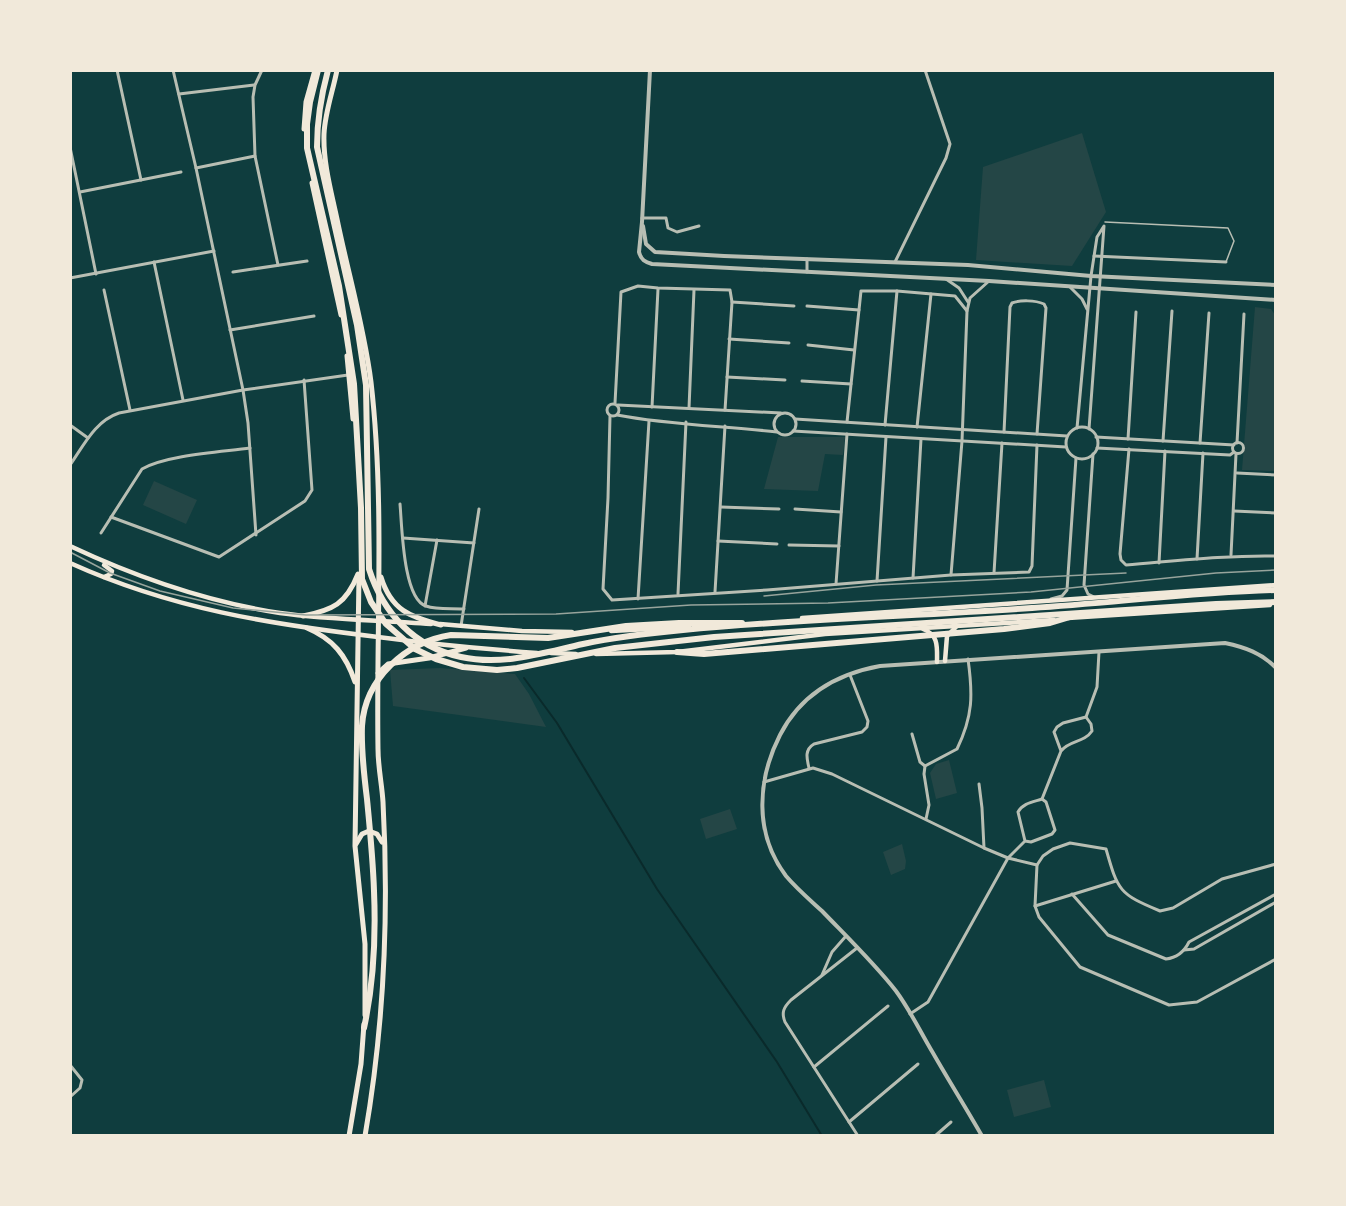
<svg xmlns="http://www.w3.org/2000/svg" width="1346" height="1206" font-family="'Varela Round',sans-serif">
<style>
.green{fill:#244646}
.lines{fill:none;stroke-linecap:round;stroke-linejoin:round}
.stream{stroke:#0a2a2b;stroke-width:2}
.service{stroke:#b8beb3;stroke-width:1.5}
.minor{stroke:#b8beb3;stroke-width:3}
.tertiary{stroke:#b8beb3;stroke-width:4}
.secondary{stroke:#f1e9da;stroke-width:4.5}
.primary{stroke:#f1e9da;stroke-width:5}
.motorway{stroke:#f1e9da;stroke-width:6}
.tram{stroke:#97a49c;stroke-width:1.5}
</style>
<rect width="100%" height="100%" fill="#0f3d3e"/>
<g class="green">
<polygon points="1082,133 1106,212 1072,266 976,260 983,167"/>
<polygon points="1255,307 1271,309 1275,315 1275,471 1242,470"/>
<polygon points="778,437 845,437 843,455 825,454 818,491 764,489"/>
<polygon points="154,481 197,500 186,524 143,505"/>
<polygon points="440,668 515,674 529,694 546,727 393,706 390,670"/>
<polygon points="949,760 957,793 936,799 930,773 936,764"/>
<polygon points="730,809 737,829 706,839 700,819"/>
<polygon points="902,844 906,861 905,869 891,875 883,852"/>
<polygon points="1044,1080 1051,1107 1014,1117 1007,1090"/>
</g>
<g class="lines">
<polyline class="stream" points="524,678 557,723 657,889 777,1062 822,1136"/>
<polyline class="service" points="1105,222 1228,228 1234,241 1226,262"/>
<g class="minor">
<polyline points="117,70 141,180"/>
<polyline points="173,70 196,168 243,390 248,423 256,535"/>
<polyline points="262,70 255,85 253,97 255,156 278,265"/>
<polyline points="179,94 254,85"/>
<polyline points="70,147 96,274"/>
<polyline points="196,168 255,156"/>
<polyline points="80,192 181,172"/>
<polyline points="642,218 666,218 668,228 677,232 699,226"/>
<polyline points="1094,256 1226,262"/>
<polyline points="154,262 183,400"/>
<polyline points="895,262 946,158 950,144 925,70"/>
<polyline points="233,272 307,261"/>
<polyline points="807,272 807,259"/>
<polyline points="70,278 214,251"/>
<polyline points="946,279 959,288 968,302"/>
<polyline points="1070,287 1082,299 1087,309"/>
<polyline points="104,290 130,410"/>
<polyline points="732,302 794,306"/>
<polyline points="807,306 859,310"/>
<polyline points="230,330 314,316"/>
<polyline points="729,339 789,343"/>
<polyline points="808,345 854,350"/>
<polyline points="727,377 785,380"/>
<polyline points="802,381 851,384"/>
<polyline points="615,403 621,292 638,286 658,288 730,290 732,302 725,410"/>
<circle cx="613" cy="410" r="6"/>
<polyline points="618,405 781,413"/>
<polyline points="652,407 658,289"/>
<polyline points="689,408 694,290"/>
<circle cx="785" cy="424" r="11"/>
<path d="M617 415C669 425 725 426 777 432"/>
<polyline points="610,416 608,498 603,589 612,600 767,590 951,575 1029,572 1032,566 1037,445"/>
<polyline points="795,419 1067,436"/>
<polyline points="847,422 861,291 897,291 955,296 967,311"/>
<polyline points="70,425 88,438"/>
<polyline points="885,425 897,291"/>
<polyline points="917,427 931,294"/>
<circle cx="1082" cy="443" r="16"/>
<polyline points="1077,428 1091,276 1097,237 1104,226 1089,429"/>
<polyline points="793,431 1066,447"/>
<path d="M1004 432 1010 307 1012 303C1020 300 1035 300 1044 304L1046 308 1037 434"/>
<polyline points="1096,437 1234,445"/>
<polyline points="1128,439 1136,312"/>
<polyline points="1163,441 1172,311"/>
<circle cx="1238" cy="448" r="5.5"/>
<polyline points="1200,443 1209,313"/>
<polyline points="1237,443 1244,314"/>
<polyline points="1097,448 1230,455 1234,452"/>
<path d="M1129 449 1120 554 1121 560 1126 565C1176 561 1225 555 1276 556"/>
<polyline points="1093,454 1084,585 1088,594 1094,597"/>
<path d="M70 465C84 445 95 421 119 413L243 390 348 375"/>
<polyline points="1237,473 1276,475"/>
<path d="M400 504C402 526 403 599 426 606 437 610 452 608 464 609"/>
<polyline points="721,507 779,509"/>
<polyline points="795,509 841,512"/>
<polyline points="1234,511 1276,513"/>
<polyline points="111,517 219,557 305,501 312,490 304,380"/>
<path d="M101 533 142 469C167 455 221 452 250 448"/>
<polyline points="403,538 474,543"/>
<polyline points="718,541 777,544"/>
<polyline points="789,545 839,546"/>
<polyline points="1231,555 1236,454"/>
<polyline points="1197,559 1203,453"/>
<polyline points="1159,563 1165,451"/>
<polyline points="994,573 1002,443"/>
<polyline points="951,575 962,441 967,311 970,298 989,281"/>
<polyline points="913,578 921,439"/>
<polyline points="877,581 886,437"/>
<polyline points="836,584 847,434"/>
<polyline points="715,592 725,426"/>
<polyline points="678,594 686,422"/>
<polyline points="638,599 649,421"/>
<polyline points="1051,599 1062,596 1067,590 1076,458"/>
<polyline points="425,606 437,540"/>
<polyline points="461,626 479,509"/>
<polyline points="1086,717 1097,687 1099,652"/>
<polyline points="912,734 920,762 925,766"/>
<path d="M809 768C807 759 804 750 814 744L862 732 867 727 868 721 850 675"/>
<polyline points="764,782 813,768 832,774 984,848 1008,858 1037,865"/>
<polyline points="979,784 982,808 984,848"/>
<path d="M1042 799 1061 751C1069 740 1084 743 1092 731L1091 724 1086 717 1063 723 1057 727 1054 732 1061 751"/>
<path d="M926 819 929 805 924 774 925 766 957 749C973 716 973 695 968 659"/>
<path d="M1276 864 1222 879 1173 908 1160 911C1119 894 1118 891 1106 849L1070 843 1053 849 1043 856 1037 865 1035 906 1039 917 1080 967 1169 1005 1197 1002 1276 959"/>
<path d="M1072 894 1108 935 1166 959C1176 958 1184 952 1189 942L1276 894"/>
<polyline points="1035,906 1116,881"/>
<path d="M857 948 791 1000C784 1007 781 1012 785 1022L858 1136"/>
<polyline points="1184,950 1194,949 1276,902"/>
<polyline points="822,975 832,952 846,936"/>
<path d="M910 1014 928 1002 1008 858 1025 841 1031 842 1052 834 1055 830 1046 802 1042 799C1033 802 1023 803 1018 812L1025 841"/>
<polyline points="70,1065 82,1080 80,1088 70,1097"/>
<polyline points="814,1067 888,1006"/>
<polyline points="849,1122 918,1064"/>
<polyline points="935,1136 951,1122"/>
</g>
<g class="tertiary">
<path d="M650 70 642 222 639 252C641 260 645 262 652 264L989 281 1276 300"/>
<polyline points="643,226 646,244 655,252 724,256 968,265 1091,276 1276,285"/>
<path d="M982 1136C966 1108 949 1081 933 1053 921 1033 910 1010 896 991 874 963 847 937 822 911 810 900 797 889 786 876 754 834 757 780 780 735 801 694 836 674 880 666L1225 643C1244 647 1262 653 1276 668"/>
</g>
<g class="secondary">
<path d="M70 546C136 577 208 602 280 613 330 620 381 620 431 624"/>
<path d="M70 563C172 609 269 624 378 637 431 644 484 649 537 653"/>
<polyline points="104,565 112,571 111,574 104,577"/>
<polyline points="802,618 1276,585"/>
<polyline points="1068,618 1270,605"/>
<polyline points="440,624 522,631 572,632"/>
<path d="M923 629C939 635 937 647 937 662"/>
<polyline points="611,631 689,627"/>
<polyline points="551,653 576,654"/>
<polyline points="596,654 677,652 825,634 1054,620"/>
<polyline points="945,661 947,636 956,627"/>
</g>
<g class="primary">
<path d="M337 70C333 91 325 112 324 134 323 162 331 191 337 219 348 273 364 327 371 382 385 504 376 627 378 749 378 767 382 785 383 802 389 913 384 1026 365 1136"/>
<polyline points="304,129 306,102 315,70"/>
<polyline points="312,183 341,315"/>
<polyline points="347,356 353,419"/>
<polyline points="359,575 355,846 365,944 365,1015"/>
<path d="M381 577C391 610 410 617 441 625"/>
<path d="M303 616C333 610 346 604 358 574"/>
<path d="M307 628C333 639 346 655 355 682"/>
<polyline points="378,673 388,664 429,658 466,648"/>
<polyline points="356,844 362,834 369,831 377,834 382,842"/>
<polyline points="349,1136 361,1064 364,1024"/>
</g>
<g class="motorway">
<polyline points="318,70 310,102 307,124 307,148 339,286 354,384 361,508 362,579 371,602 386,624 415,649 436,659 463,667 497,670 517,668 615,648 714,637 1216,604 1276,602"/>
<path d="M328 70C321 96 317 120 317 147L357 325 366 385 369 569C383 613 414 647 461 657 503 666 542 653 583 644 616 637 650 633 683 630 799 619 916 616 1032 608 1113 603 1194 592 1276 590"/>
<polyline points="677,652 704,654 1004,629 1050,623 1070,617"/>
<path d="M364 1028C374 982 376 938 374 891 373 860 370 830 367 799 364 775 361 751 362 726 365 678 406 642 451 635L548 638 626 626 679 623H742"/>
</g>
<g class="tram">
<polyline points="70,552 110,573 160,591 233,608 306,615 556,614 691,605 828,603 1031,592 1216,573 1276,570"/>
<polyline points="764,596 876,585 1126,573"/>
</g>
</g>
<rect width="1346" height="1206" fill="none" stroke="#f1e9da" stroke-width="144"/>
</svg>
